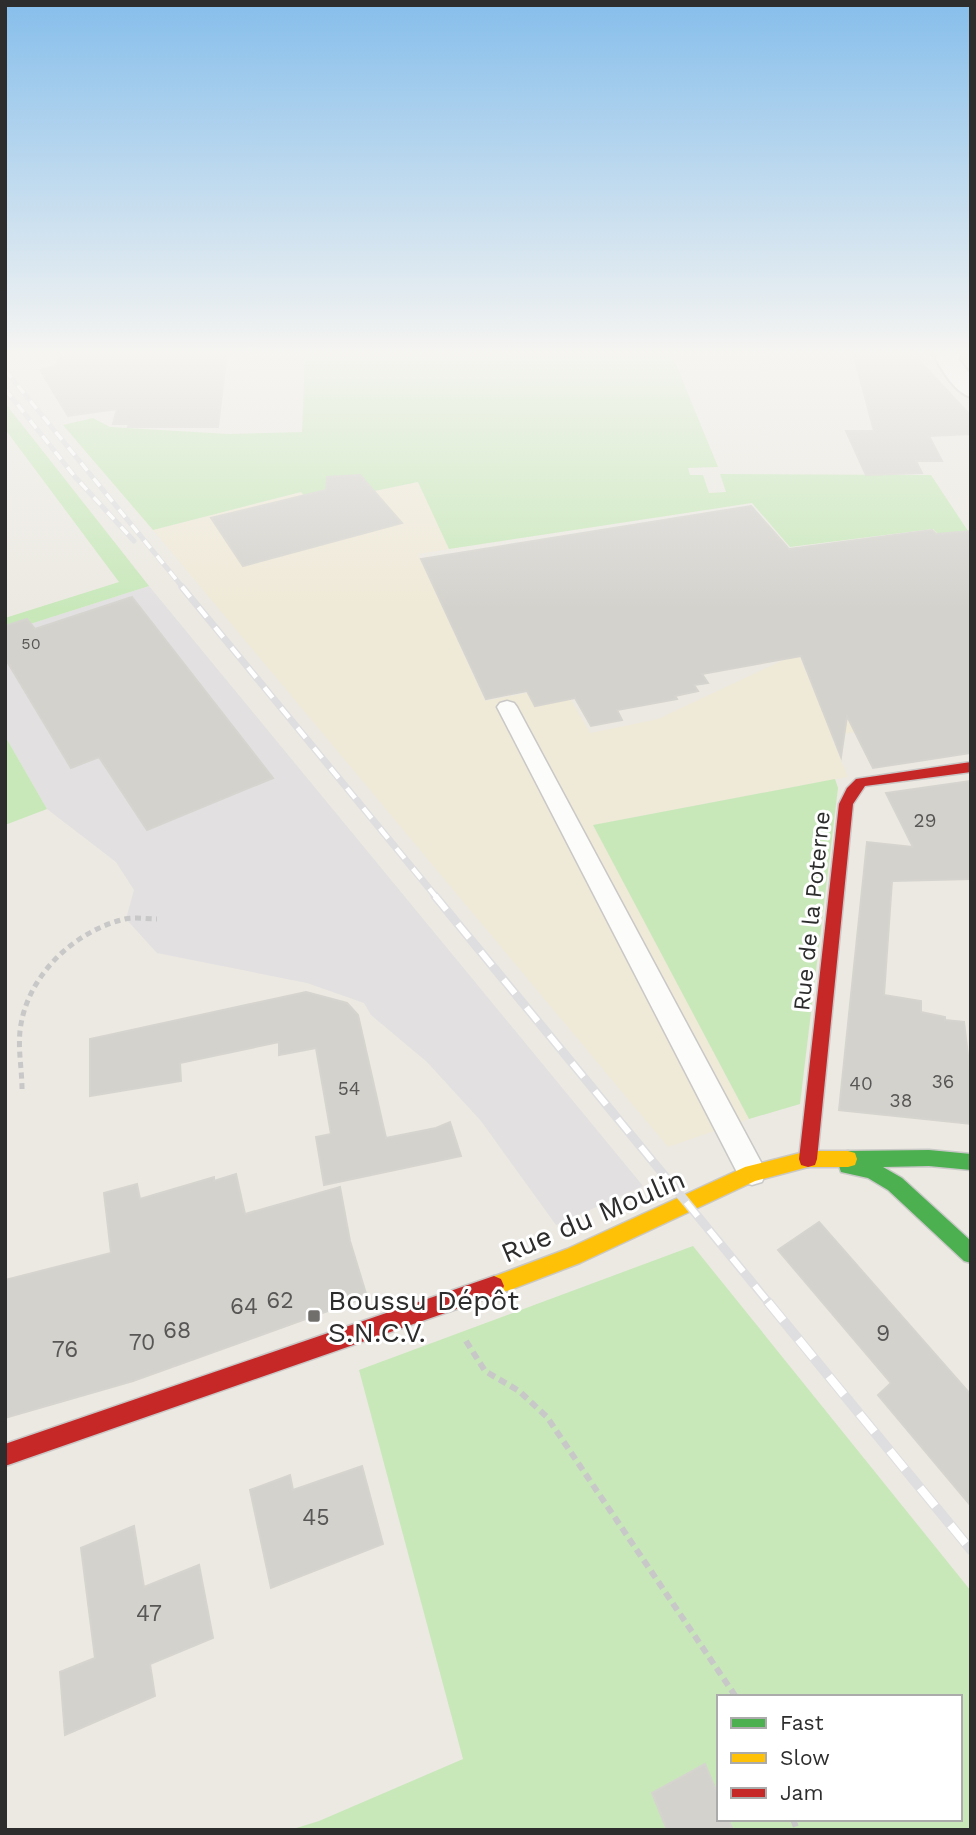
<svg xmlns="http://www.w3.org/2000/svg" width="976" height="1835" font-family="'Work Sans',sans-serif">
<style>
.industrial{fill:#e2e0e1}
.education{fill:#efe9d7}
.green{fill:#c8e8ba;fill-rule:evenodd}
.building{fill:#d4d2cd;stroke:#d6d4ce;stroke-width:2}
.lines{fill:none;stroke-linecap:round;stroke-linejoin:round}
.lane-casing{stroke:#c9c8c7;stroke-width:3}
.street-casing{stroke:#c9c8c7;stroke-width:4}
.fast-casing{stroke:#c9c8c7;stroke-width:3}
.slow-casing{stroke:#c9c8c7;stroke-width:3}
.jam-casing{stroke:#c9c8c7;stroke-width:3}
.path-far1{stroke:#c8c8c8;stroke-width:5;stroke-dasharray:6 4.5;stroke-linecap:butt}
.path{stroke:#c8c8c8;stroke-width:6;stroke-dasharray:8 5;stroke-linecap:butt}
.lane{fill:#fcfcfb;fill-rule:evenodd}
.street{fill:#fcfcfb;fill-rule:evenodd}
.fast{fill:#4caf50;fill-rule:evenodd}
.slow{fill:#ffc107;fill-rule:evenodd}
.jam{fill:#c62828;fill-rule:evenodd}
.rail-far3-casing{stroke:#dedee0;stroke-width:5}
.rail-far2-casing{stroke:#dedee0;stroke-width:7}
.rail-far1-casing{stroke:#dedee0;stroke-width:9}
.rail-casing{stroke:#dedee0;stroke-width:10}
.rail-far3{stroke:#fff;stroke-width:3.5;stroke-dasharray:10;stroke-linecap:butt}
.rail-far2{stroke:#fff;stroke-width:4.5;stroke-dasharray:13;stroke-linecap:butt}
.rail-far1{stroke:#fff;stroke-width:6;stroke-dasharray:18;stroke-linecap:butt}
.rail{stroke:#fff;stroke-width:8;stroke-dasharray:24;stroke-linecap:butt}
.poi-dot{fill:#706f6c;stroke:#fff;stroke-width:2.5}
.labels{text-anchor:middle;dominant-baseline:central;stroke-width:6;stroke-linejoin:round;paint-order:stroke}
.far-number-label{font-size:16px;fill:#585756}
.number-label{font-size:19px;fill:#585756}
.street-label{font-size:23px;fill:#2d2d2d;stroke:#fff}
.near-number-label{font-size:23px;fill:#585756}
.near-street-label{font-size:28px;fill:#2d2d2d;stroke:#fff}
.near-poi-label{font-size:28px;fill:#2d2d2d;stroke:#fff;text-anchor:start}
</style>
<rect width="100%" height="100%" fill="#ece9e2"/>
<polygon class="industrial" points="149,586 643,1186 556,1225 481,1121 427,1062 371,1015 364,1003 307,983 157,953 126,919 134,890 116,862 47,809 5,736 5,632"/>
<polygon class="education" points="419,482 449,549 418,554 485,701 563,686 590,733 658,719 798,653 819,703 933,686 904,724 831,736 848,777 594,825 749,1119 668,1147 153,530 302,492 312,504"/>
<g class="green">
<polygon points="305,352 419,352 421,358 436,357 435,352 671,352 718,467 688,468 690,475 703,475 709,493 726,492 720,474 931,475 968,531 938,534 933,529 790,547 752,503 449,549 418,482 312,504 301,492 153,530 63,425 93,418 110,427 229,434 302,432"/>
<polygon points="5,403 149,586 5,632 5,618 119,582 5,429"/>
<polygon points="5,736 47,809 5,825"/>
<polygon points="835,779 838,788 800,1104 749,1119 593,825"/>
<path d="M693 1246 971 1591V1830H290L319 1821 463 1759 359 1370ZM719 1697H960V1819H719Z"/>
</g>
<g class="building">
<polygon points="61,352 227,352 218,427 128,427 129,424 113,424 117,409 68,416 40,370 56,366"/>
<polygon points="853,352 914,355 971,416 971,434 929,436 942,461 916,461 922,473 866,475 846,431 874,431"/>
<polygon points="360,475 402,523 243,566 211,518 326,490 327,477"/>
<polygon points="751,506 789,549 932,530 936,534 971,531 971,753 873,768 847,716 841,757 801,656 702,674 708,683 694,685 698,691 675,696 677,699 617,710 622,720 591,726 575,698 535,706 527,691 486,699 421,559"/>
<polygon points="132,597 273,778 147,830 99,757 71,768 5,658 5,626 27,619 35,629"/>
<polygon points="971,781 971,879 892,881 884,995 921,1001 921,1012 945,1017 945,1020 964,1022 971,1080 971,1124 839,1110 867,842 913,847 886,793"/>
<polygon points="306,992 347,1003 358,1015 386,1138 436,1128 450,1122 461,1156 324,1185 316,1137 331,1134 316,1048 279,1055 279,1042 180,1063 181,1081 90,1096 90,1039"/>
<polygon points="236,1174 245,1214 340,1187 350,1241 367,1297 133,1381 5,1418 5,1280 111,1253 104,1193 137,1184 140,1199 214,1177 214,1181"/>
<polygon points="819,1222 971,1395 971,1506 878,1395 891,1383 778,1250"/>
<polygon points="362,1466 383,1544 271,1588 250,1490 290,1475 293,1490"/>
<polygon points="134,1526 144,1587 199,1565 213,1638 150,1664 155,1696 65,1735 60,1672 95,1658 81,1548"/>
<polygon points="705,1764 719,1797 719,1819 728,1819 733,1830 667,1830 652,1793"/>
</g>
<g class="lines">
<defs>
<polygon id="lane" points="507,701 514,703 517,707 762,1164 766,1173 762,1182 752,1185 742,1182 497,707 500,703"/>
<path id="street" d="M939 352H961L958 359 971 375V397C956 393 943 372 936 359Z"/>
<polygon id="fast" points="929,1150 971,1154 971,1170 929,1166 883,1167 902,1178 971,1241 971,1263 964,1261 888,1190 868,1178 841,1172 839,1166 841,1153 848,1151"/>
<polygon id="slow" points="808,1151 848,1151 855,1153 857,1159 855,1165 848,1167 808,1167 755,1181 580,1263 494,1296 487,1293 484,1286 487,1279 567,1249 745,1167"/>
<g id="jam">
<polygon points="971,762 971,772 865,786 853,804 817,1159 815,1165 808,1167 801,1165 799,1159 839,804 847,788 856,779"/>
<polygon points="494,1276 501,1279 504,1286 501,1293 494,1296 5,1466 5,1444"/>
</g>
</defs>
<use href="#lane" class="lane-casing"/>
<use href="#street" class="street-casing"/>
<use href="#fast" class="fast-casing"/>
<use href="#slow" class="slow-casing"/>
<use href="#jam" class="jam-casing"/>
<path class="path-far1" d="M22 1089C22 1068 17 1046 21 1024 30 973 75 931 125 919 135 917 147 919 157 919"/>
<g class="path">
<polyline points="466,1341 485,1371 519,1391 547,1417 736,1697"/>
<polyline points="793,1819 797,1830"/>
</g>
<use href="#lane" class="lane"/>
<use href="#street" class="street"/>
<use href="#fast" class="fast"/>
<use href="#slow" class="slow"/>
<use href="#jam" class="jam"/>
<defs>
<g id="rail-far3">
<polyline points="5,370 184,589"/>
<polyline points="5,389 76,478 134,541"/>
</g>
<polyline id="rail-far2" points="182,587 437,898"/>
<polyline id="rail-far1" points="435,896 769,1303"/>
<polyline id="rail" points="768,1302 971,1550"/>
</defs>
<use href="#rail-far3" class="rail-far3-casing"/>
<use href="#rail-far2" class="rail-far2-casing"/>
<use href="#rail-far1" class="rail-far1-casing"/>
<use href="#rail" class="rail-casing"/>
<use href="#rail-far3" class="rail-far3"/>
<use href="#rail-far2" class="rail-far2"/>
<use href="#rail-far1" class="rail-far1"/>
<use href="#rail" class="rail"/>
</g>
<linearGradient id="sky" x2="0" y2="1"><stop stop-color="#86beeb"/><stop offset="0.58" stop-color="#f6f5f2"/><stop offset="1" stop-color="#f6f5f2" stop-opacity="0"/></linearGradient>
<rect width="976" height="609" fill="url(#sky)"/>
<rect class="poi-dot" x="307" y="1309" width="14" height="14" rx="3.5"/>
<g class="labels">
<g class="far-number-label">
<text x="31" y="643">50</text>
</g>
<g class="number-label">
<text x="925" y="820">29</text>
<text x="943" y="1081">36</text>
<text x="861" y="1083">40</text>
<text x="349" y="1088">54</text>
<text x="901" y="1100">38</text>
</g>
<g class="street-label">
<text transform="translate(812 911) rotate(-84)">Rue de la Poterne</text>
</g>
<g class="near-number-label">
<text x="280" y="1300">62</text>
<text x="244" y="1306">64</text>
<text x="177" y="1330">68</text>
<text x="883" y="1333">9</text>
<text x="142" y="1342">70</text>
<text x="65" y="1349">76</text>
<text x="316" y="1517">45</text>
<text x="149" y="1613">47</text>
</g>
<g class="near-street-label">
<text transform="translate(593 1216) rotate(-23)">Rue du Moulin</text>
</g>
<g class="near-poi-label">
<text x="328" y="1300">Boussu Dépôt<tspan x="328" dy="32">S.N.C.V.</tspan></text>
</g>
</g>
<rect width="976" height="1835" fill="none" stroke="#2d2d2d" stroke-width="14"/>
<rect x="717" y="1695" width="245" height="126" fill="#ffffff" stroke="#ababab" stroke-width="2"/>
<rect x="731" y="1718" width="35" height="10" fill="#4caf50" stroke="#ababab" stroke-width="2"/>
<text x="780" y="1730" font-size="21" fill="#2d2d2d">Fast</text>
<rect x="731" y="1753" width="35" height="10" fill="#ffc107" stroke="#ababab" stroke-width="2"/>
<text x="780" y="1765" font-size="21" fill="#2d2d2d">Slow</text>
<rect x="731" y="1788" width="35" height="10" fill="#c62828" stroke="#ababab" stroke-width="2"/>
<text x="780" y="1800" font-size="21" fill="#2d2d2d">Jam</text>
</svg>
